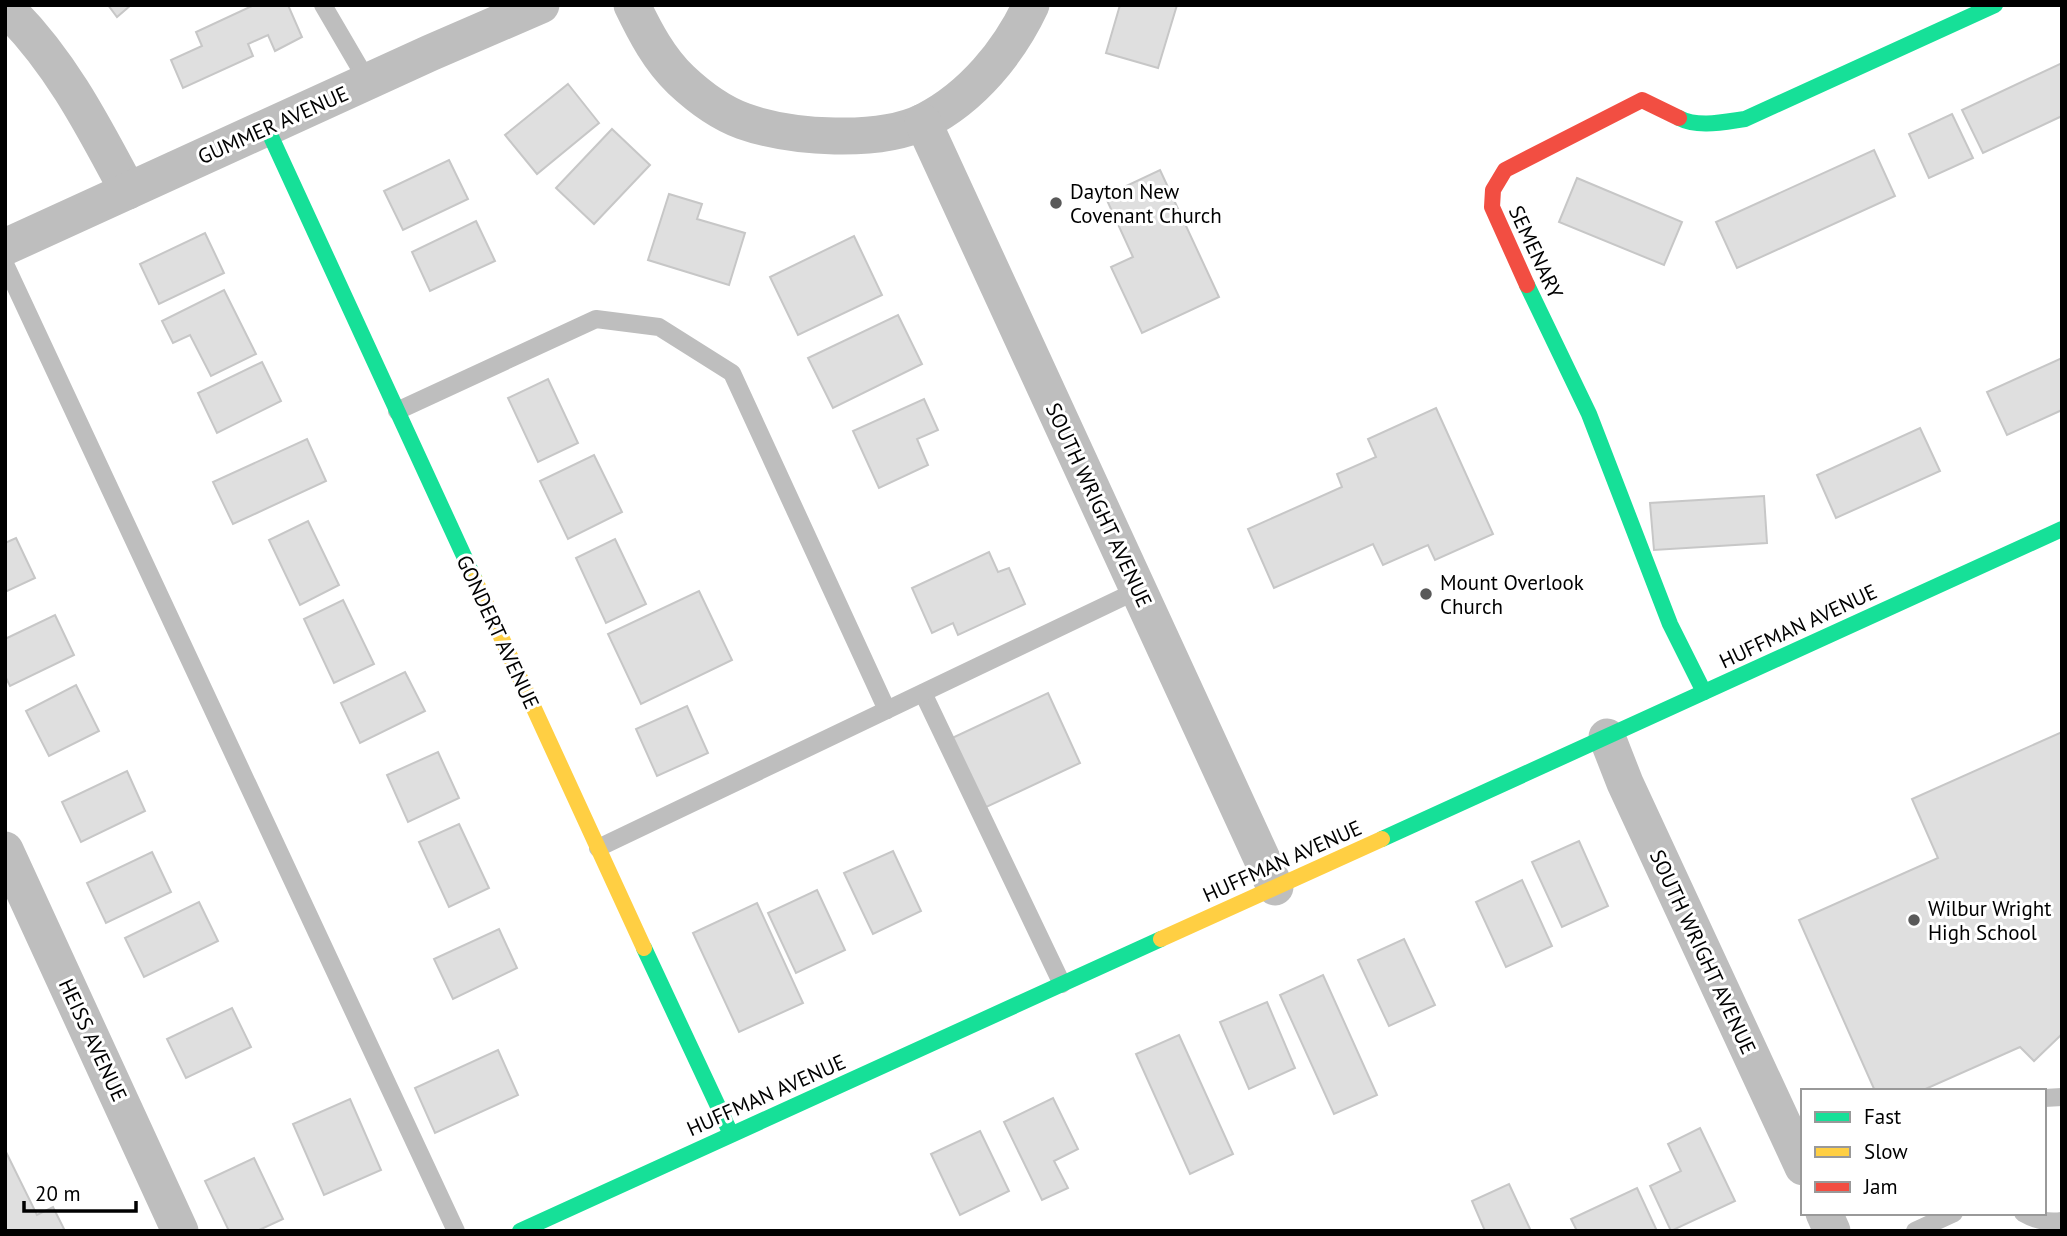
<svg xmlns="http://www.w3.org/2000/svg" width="2067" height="1236" font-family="'PT Sans',sans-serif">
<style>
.building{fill:#dfdfdf;stroke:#c7c7c7;stroke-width:2}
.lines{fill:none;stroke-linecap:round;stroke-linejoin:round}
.lane{stroke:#bebebe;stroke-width:18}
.street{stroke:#bebebe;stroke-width:37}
.fast{stroke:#16e098;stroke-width:16}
.slow{stroke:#ffcf43;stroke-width:16}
.jam{stroke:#f24e42;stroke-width:16}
.poi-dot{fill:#595959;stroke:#fff;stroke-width:2.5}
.labels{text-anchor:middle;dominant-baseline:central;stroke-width:6;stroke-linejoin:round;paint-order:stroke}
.street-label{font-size:21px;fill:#000;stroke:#fff}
.poi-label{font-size:21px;fill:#000;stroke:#fff;text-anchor:start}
</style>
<rect width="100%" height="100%" fill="#fff"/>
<g class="building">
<polygon points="108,5 131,5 117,17"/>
<polygon points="254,5 288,5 302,37 275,51 268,35 248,44 253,56 183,88 171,60 202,46 196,32"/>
<polygon points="1120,5 1177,5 1158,68 1106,53"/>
<polygon points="2062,63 2062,116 1983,153 1962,110"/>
<polygon points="568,84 599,123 537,174 505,135"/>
<polygon points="1952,114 1973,158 1929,178 1909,134"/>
<polygon points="612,129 650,165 594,224 556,188"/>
<polygon points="1874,150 1895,196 1737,268 1716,222"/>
<polygon points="449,160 468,199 403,230 384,191"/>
<polygon points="1160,170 1219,297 1142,333 1111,267 1133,257 1105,196"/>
<polygon points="1577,178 1682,222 1664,265 1559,222"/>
<polygon points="669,194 702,204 697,219 745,233 729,285 648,260"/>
<polygon points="476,221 495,261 430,291 412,252"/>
<polygon points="205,233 224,273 159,304 140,264"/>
<polygon points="854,236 882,295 798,335 770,277"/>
<polygon points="224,290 256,354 211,376 190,335 173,343 162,321"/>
<polygon points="898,315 922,364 833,408 808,358"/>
<polygon points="2062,358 2062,410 2007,435 1987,392"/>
<polygon points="262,362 281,401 217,433 198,393"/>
<polygon points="548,379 578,443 538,462 508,398"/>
<polygon points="924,399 938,430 917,439 928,465 879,488 853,431"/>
<polygon points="1436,408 1493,534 1435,560 1428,545 1383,565 1373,544 1274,588 1248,529 1342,487 1337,474 1376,457 1368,439"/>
<polygon points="1920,428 1940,471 1836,518 1817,475"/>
<polygon points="307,439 326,481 233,524 213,482"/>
<polygon points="594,455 622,512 568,539 540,481"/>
<polygon points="1764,496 1767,543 1654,550 1650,503"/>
<polygon points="308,521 339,585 300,605 269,540"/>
<polygon points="16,538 35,578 5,592 5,543"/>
<polygon points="615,539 646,604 606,623 576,558"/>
<polygon points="989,552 998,572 1009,568 1025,604 958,635 953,623 932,633 912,588"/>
<polygon points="699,591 732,660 641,704 608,634"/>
<polygon points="343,600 374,664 334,683 304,619"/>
<polygon points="55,615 74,655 10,686 5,676 5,639"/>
<polygon points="405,672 425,711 360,743 341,703"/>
<polygon points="76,685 99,731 49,756 26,711"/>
<polygon points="1048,693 1080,763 982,809 950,739"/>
<polygon points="687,706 708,753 657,776 636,729"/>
<polygon points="2062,732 2062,1034 2034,1061 2020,1047 1921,1091 1875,1091 1799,920 1938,858 1912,799"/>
<polygon points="438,752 459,798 408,822 387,775"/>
<polygon points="127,771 145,811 81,842 62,802"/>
<polygon points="459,824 489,888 449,907 419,842"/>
<polygon points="1579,841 1608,906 1562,927 1532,862"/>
<polygon points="893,851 921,911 873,934 844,873"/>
<polygon points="152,852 171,892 106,923 87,883"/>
<polygon points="1522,880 1552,946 1506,967 1476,902"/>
<polygon points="817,890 845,950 796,973 768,913"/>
<polygon points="199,902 218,941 144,977 125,938"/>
<polygon points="757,903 803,1003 739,1032 693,933"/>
<polygon points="499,929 517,968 453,999 434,959"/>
<polygon points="1404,939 1435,1005 1389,1026 1358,960"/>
<polygon points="1323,975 1377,1095 1334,1114 1280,995"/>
<polygon points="1267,1002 1295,1068 1249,1089 1220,1022"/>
<polygon points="232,1008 251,1047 186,1078 167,1039"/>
<polygon points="1179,1035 1233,1154 1190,1174 1136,1054"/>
<polygon points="498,1050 518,1095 435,1133 415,1088"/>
<polygon points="1053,1098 1078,1149 1054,1161 1068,1188 1042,1200 1004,1122"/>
<polygon points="350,1099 381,1170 324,1195 293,1124"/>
<polygon points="1700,1128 1735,1201 1671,1231 1650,1186 1681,1171 1668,1144"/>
<polygon points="980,1131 1009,1191 960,1215 931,1154"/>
<polygon points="5,1150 37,1215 53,1207 65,1231 5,1231"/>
<polygon points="254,1158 283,1219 257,1231 229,1231 205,1181"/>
<polygon points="1509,1184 1531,1231 1485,1231 1472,1201"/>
<polygon points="1637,1188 1657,1231 1577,1231 1571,1219"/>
</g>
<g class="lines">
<g class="lane">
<polyline points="323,5 368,82"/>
<polyline points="5,264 456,1231"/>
<polyline points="397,411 596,319 659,327 732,373 887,710"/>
<polyline points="923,693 1062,984"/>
<polyline points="598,848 1138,590"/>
<polyline points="2044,1098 2062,1097"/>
<path d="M2023 1213C2035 1220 2048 1223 2062 1221"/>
<polyline points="1915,1231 1954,1213"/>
</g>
<g class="street">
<path d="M632 5C645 32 659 59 681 80 698 96 721 113 743 121 791 138 879 144 925 121 972 97 1009 52 1031 5"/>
<path d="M5 7C59 59 93 125 128 191"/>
<polyline points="923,122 1275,887"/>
<polyline points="5,247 430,53 541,5"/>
<polyline points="1607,737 1625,783 1803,1167"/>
<polyline points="5,850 180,1231"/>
<polyline points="1824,1213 1832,1231"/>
</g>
<g class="fast">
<path d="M1679 118C1698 128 1724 122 1745 119L1995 5"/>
<polyline points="267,128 475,580"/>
<polyline points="1527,285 1589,414 1670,624 1704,692"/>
<polyline points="1382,839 2062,529"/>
<polyline points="644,948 731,1134"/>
<polyline points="520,1231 1161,939"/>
</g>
<g class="slow">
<polyline points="475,580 644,948"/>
<polyline points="1161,939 1382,839"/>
</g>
<polyline class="jam" points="1527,285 1492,207 1493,190 1505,170 1642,100 1679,118"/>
</g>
<g class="poi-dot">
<circle cx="1056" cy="203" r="7"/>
<circle cx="1426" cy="594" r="7"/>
<circle cx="1914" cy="920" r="7"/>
</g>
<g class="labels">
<g class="street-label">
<text transform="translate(273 125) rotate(-24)">GUMMER AVENUE</text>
<text transform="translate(1536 252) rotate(65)">SEMENARY</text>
<text transform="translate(1099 505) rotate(65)">SOUTH WRIGHT AVENUE</text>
<text transform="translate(1798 626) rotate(-25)">HUFFMAN AVENUE</text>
<text transform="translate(498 632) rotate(65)">GONDERT AVENUE</text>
<text transform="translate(1282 861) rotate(-24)">HUFFMAN AVENUE</text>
<text transform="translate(1703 952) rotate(65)">SOUTH WRIGHT AVENUE</text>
<text transform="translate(93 1040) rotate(65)">HEISS AVENUE</text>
<text transform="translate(766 1095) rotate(-24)">HUFFMAN AVENUE</text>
</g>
<g class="poi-label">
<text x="1070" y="191">Dayton New<tspan x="1070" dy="24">Covenant Church</tspan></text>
<text x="1440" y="582">Mount Overlook<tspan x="1440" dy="24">Church</tspan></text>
<text x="1928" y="908">Wilbur Wright<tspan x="1928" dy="24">High School</tspan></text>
</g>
</g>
<rect width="2067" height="1236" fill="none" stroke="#000000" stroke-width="14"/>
<rect x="1801" y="1089" width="245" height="126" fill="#ffffff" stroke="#999999" stroke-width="2"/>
<rect x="1815" y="1112" width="35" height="10" fill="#16e098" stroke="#999999" stroke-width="2"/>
<text x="1864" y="1124" font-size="21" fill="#000000">Fast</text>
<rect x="1815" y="1147" width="35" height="10" fill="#ffcf43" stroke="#999999" stroke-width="2"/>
<text x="1864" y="1159" font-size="21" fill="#000000">Slow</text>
<rect x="1815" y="1182" width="35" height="10" fill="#f24e42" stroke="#999999" stroke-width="2"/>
<text x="1864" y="1194" font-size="21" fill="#000000">Jam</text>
<path d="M24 1201v10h112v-10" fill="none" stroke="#000000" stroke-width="3.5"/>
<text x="35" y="1201" font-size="21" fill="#000000" stroke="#ffffff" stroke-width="5" paint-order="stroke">20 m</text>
</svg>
